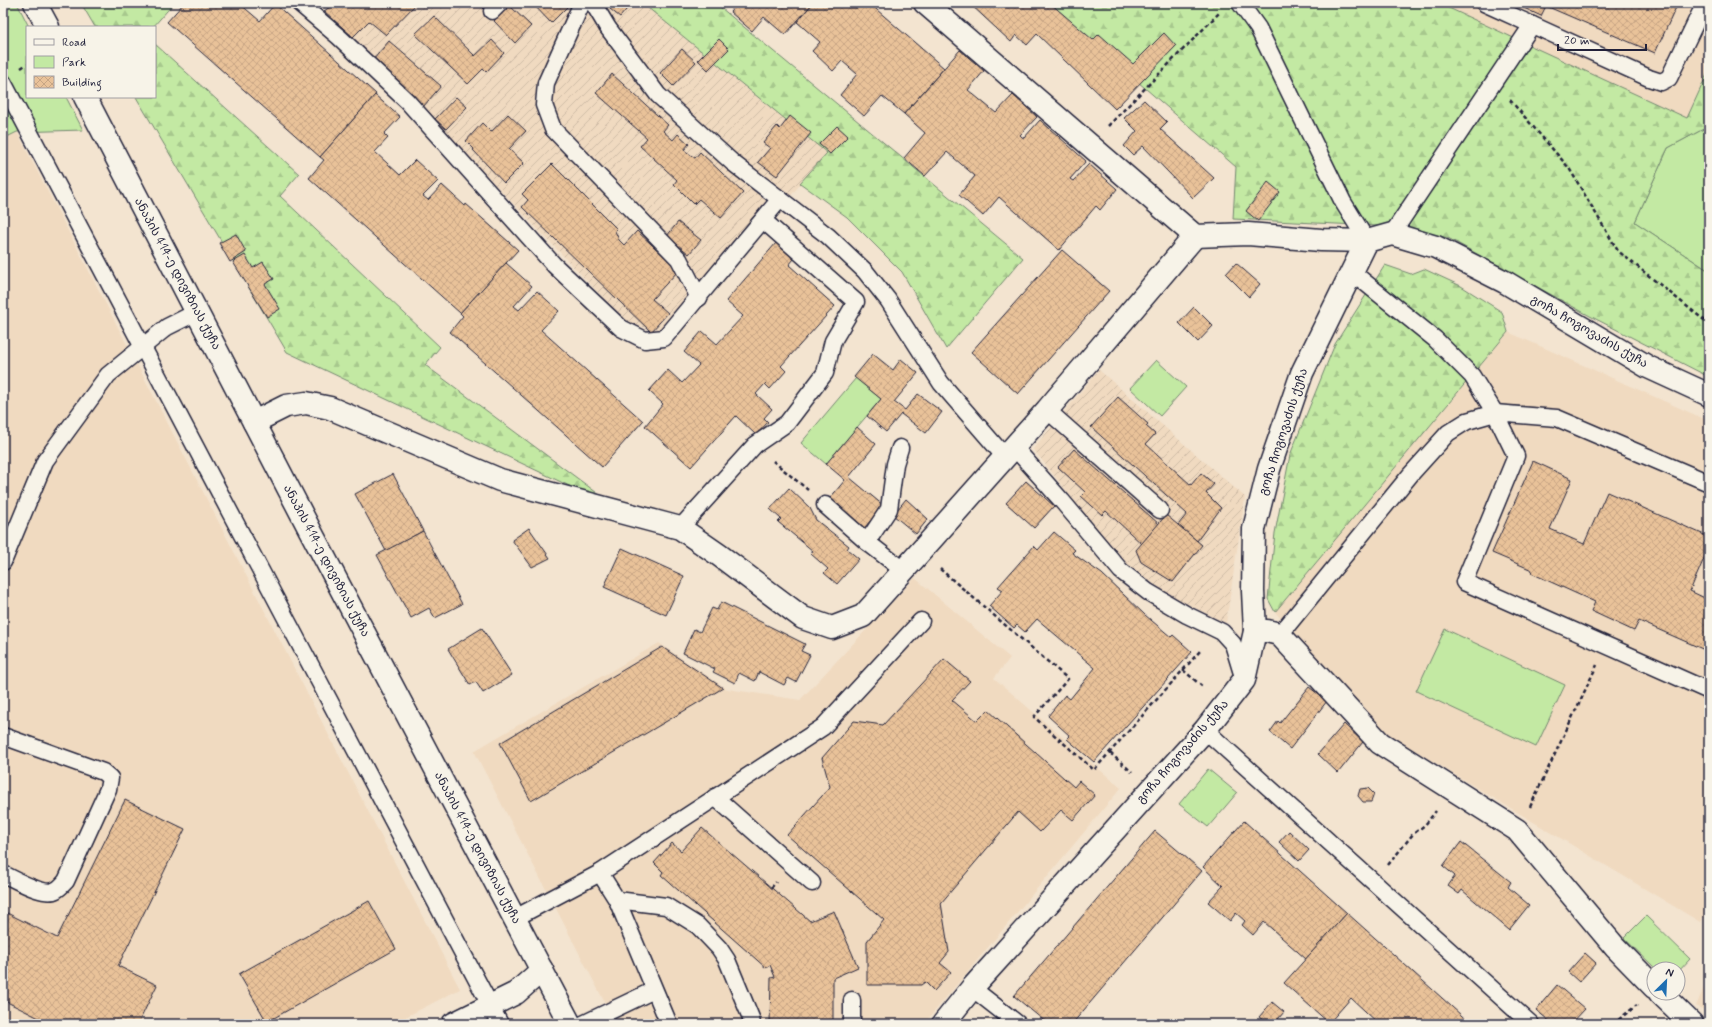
<svg xmlns="http://www.w3.org/2000/svg" width="1712" height="1027" font-family="Mynerve,'Noto Sans Georgian',sans-serif">
<style>
.built{fill:#f0dac0}
.industrial{fill:url(#industrial-furrows)}
.green{fill:#c3e9a3;stroke:#72866f}
.forest{fill:url(#forest-firs);stroke:#72866f}
.building{fill:url(#building-cross-hatch);stroke:#22223b}
.lines{fill:none;stroke-linecap:round;stroke-linejoin:round}
.service-casing{stroke:#22223b;stroke-width:19}
.minor-casing{stroke:#22223b;stroke-width:25}
.secondary-casing{stroke:#22223b;stroke-width:25}
.path{stroke:#22223b;stroke-width:2.5;stroke-dasharray:4 3;stroke-linecap:butt}
.service{stroke:#f7f3e8;stroke-width:16}
.minor{stroke:#f7f3e8;stroke-width:22}
.secondary{stroke:#f7f3e8;stroke-width:22}
.labels{text-anchor:middle;dominant-baseline:central;stroke-width:4;stroke-linejoin:round;paint-order:stroke}
.street-label{font-size:12px;fill:#22223b;stroke:#f7f3e8}
</style>
<defs>
<pattern id="industrial-furrows" width="10" height="10" patternUnits="userSpaceOnUse"><rect width="10" height="10" fill="#f0dac0"/><path d="M-1 1l2-2M0 10L10 0M9 11l2-2" fill="none" stroke="#cebba6"/></pattern>
<pattern id="forest-firs" width="22" height="20" patternUnits="userSpaceOnUse"><rect width="22" height="20" fill="#c3e9a3"/><path d="M5 1l3.5 6h-7zM16 11l3.5 6h-7z" fill="#a7c88d"/></pattern>
<pattern id="building-cross-hatch" width="8" height="8" patternUnits="userSpaceOnUse"><rect width="8" height="8" fill="#e9c299"/><path d="M0 0l8 8M0 8l8-8" fill="none" stroke="#c8a685"/></pattern>
</defs>
<rect width="100%" height="100%" fill="#f3e4d0"/>
<filter id="ink" filterUnits="userSpaceOnUse"><feTurbulence type="fractalNoise" baseFrequency=".025" numOctaves="2"/><feDisplacementMap in="SourceGraphic" scale="8" xChannelSelector="R" yChannelSelector="G"/><feConvolveMatrix kernelMatrix="1 2 1 2 8 2 1 2 1" color-interpolation-filters="sRGB"/></filter>
<g filter="url(#ink)">
<g class="built">
<polygon points="1376,3 1709,3 1709,110 1701,129"/>
<polygon points="17,132 460,989 392,1024 3,1024 3,139"/>
<polygon points="1508,332 1709,421 1709,921 1703,917 1700,922 1384,732 1275,612"/>
<polygon points="915,578 1010,658 994,678 1121,788 924,1024 616,1024 474,751 659,643 727,689 800,700"/>
<polygon points="1709,976 1709,1012 1696,1006"/>
</g>
<g class="industrial">
<polygon points="332,3 642,3 827,153 693,311 663,332 627,323 389,73 322,14"/>
<polygon points="1099,370 1245,497 1226,623 1177,599 1127,567 1033,449"/>
</g>
<g class="green">
<polygon points="3,3 17,3 29,27 27,27 27,97 66,97 83,130 17,132 3,139"/>
<polygon points="1709,126 1709,271 1635,222 1668,148"/>
<polygon points="1156,360 1186,387 1160,416 1130,388"/>
<polygon points="856,378 881,399 826,464 801,443"/>
<polygon points="1445,629 1565,685 1536,747 1416,691"/>
<polygon points="1208,769 1237,793 1208,827 1179,804"/>
<polygon points="1646,916 1690,959 1678,972 1678,969 1656,969 1624,938"/>
</g>
<g class="forest">
<polygon points="81,3 174,3 153,27 95,27"/>
<polygon points="642,3 715,3 1023,258 946,349 902,272 847,217 800,183 827,153"/>
<polygon points="1047,3 1438,3 1687,118 1709,70 1709,126 1668,148 1635,222 1709,271 1709,377 1590,316 1448,238 1398,227 1233,219 1236,167"/>
<polygon points="155,44 299,174 280,196 440,347 425,365 620,510 287,352 136,97 155,97"/>
<polygon points="1385,265 1411,274 1424,269 1461,286 1502,312 1508,332 1275,612 1268,599 1275,533 1290,455 1335,344"/>
</g>
<g class="building">
<polygon points="184,3 239,3 260,21 275,4 376,94 320,157 167,22"/>
<polygon points="336,3 417,3 386,35 369,21 353,37 324,11"/>
<polygon points="532,3 571,3 551,23"/>
<polygon points="616,3 632,3 620,17 610,9"/>
<polygon points="738,3 813,3 785,35 764,17 752,31 730,12"/>
<polygon points="813,3 869,3 944,68 904,114 882,96 864,116 840,95 857,74 842,61 833,71 812,51 820,42 797,22"/>
<polygon points="969,3 1050,3 1093,40 1099,34 1133,64 1164,33 1176,46 1115,109 1037,34 1027,45 1016,35 1011,42"/>
<polygon points="1513,3 1678,3 1655,53 1546,6 1541,16"/>
<polygon points="509,5 531,26 515,43 494,21"/>
<polygon points="434,16 475,56 492,40 504,53 486,72 483,69 468,84 415,34"/>
<polygon points="719,39 729,49 708,70 698,60"/>
<polygon points="389,41 441,86 423,107 373,60"/>
<polygon points="682,49 696,62 673,86 660,73"/>
<polygon points="960,50 984,71 968,90 996,113 1013,95 1037,117 1020,135 1022,137 1024,138 1040,120 1086,161 1070,179 1073,181 1089,164 1117,189 1100,210 1096,206 1059,250 999,197 983,216 959,195 975,176 947,152 925,176 904,158 925,133 904,114"/>
<polygon points="612,74 668,125 663,131 673,140 678,134 689,144 684,150 695,158 700,152 743,193 721,218 699,199 694,204 674,184 677,180 640,146 647,138 596,93"/>
<polygon points="375,95 400,117 384,134 388,138 375,152 400,175 415,160 438,181 423,196 428,200 442,185 465,206 466,204 518,250 460,313 309,178 324,160 320,157"/>
<polygon points="456,97 467,107 446,129 435,119"/>
<polygon points="1144,100 1167,122 1160,129 1214,178 1193,198 1143,146 1133,155 1124,146 1137,131 1124,118"/>
<polygon points="508,114 526,131 509,149 524,163 504,183 473,150 474,149 466,141 482,123 491,132"/>
<polygon points="790,116 811,133 777,176 758,162 770,148 763,143 777,126 780,129"/>
<polygon points="837,126 848,136 830,154 819,144"/>
<polygon points="552,164 617,229 615,231 619,240 624,245 637,231 679,270 652,299 668,313 651,332 522,207 528,200 522,194"/>
<polygon points="1268,182 1280,192 1258,221 1246,211"/>
<polygon points="678,222 701,240 689,254 667,236"/>
<polygon points="236,234 246,252 230,262 219,243"/>
<polygon points="776,243 794,259 789,265 835,306 781,366 786,371 770,389 765,384 756,394 772,409 764,418 768,422 756,435 736,416 691,467 645,426 663,404 649,391 668,370 682,383 699,365 684,352 702,331 717,344 743,316 726,301"/>
<polygon points="1062,250 1109,291 1018,394 971,352"/>
<polygon points="245,255 253,268 263,262 274,279 265,284 280,309 267,317 233,262"/>
<polygon points="506,263 532,286 514,306 519,310 537,291 559,311 541,330 643,421 602,467 450,332 463,316 460,313"/>
<polygon points="1236,263 1260,284 1249,297 1226,274"/>
<polygon points="1194,307 1213,326 1198,342 1179,323"/>
<polygon points="873,354 893,370 901,359 918,373 894,402 905,410 918,394 942,412 926,433 901,414 886,432 867,416 881,399 854,377"/>
<polygon points="1118,397 1148,424 1146,426 1155,434 1146,444 1191,485 1201,473 1214,484 1206,493 1221,508 1197,541 1178,525 1187,514 1091,427"/>
<polygon points="857,427 876,444 849,477 884,506 864,528 830,498 845,480 826,464"/>
<polygon points="1074,449 1159,524 1142,544 1106,511 1102,515 1081,496 1085,492 1058,467"/>
<polygon points="1533,461 1572,479 1550,529 1584,544 1607,492 1709,537 1709,547 1690,591 1709,600 1709,649 1708,648 1707,651 1639,621 1634,631 1591,611 1595,602 1531,573 1532,570 1492,553"/>
<polygon points="393,474 423,531 386,551 355,494"/>
<polygon points="1026,481 1054,506 1034,528 1006,503"/>
<polygon points="789,488 810,508 816,520 849,546 847,549 859,559 837,584 824,573 828,569 811,554 813,551 778,522 781,519 770,509"/>
<polygon points="906,499 928,519 916,534 893,515"/>
<polygon points="1166,515 1202,545 1173,582 1141,562 1136,550"/>
<polygon points="529,528 550,558 532,567 512,540"/>
<polygon points="423,531 462,604 435,618 429,608 411,618 377,555"/>
<polygon points="1054,532 1075,550 1072,553 1102,574 1145,615 1171,637 1173,635 1192,652 1094,762 1067,739 1070,736 1048,716 1065,695 1070,699 1095,668 1037,619 1025,632 1017,625 1014,628 989,606 1003,590 998,587 1034,546 1038,550"/>
<polygon points="622,548 684,576 666,615 604,587"/>
<polygon points="721,602 805,644 801,651 810,655 796,682 788,678 784,685 759,672 755,681 739,673 735,683 713,672 715,669 683,653 694,629 700,632 712,608 717,610"/>
<polygon points="482,628 512,675 483,693 476,682 470,685 448,649"/>
<polygon points="662,647 723,688 531,801 500,743"/>
<polygon points="944,659 970,681 952,700 977,721 988,710 1074,787 1079,781 1095,795 1073,820 1061,810 1040,832 1018,812 941,903 949,952 940,963 951,972 934,991 925,982 921,985 867,985 867,941 884,920 787,835 830,787 822,758 854,721 883,725"/>
<polygon points="1309,687 1327,701 1290,749 1270,732 1278,721 1280,723"/>
<polygon points="1344,724 1363,742 1338,773 1318,754"/>
<polygon points="1368,788 1374,794 1371,802 1363,802 1358,796 1360,789"/>
<polygon points="125,800 185,829 118,966 157,985 138,1024 51,1024 3,1000 3,911 57,938"/>
<polygon points="1244,821 1347,913 1306,959 1264,922 1253,935 1242,925 1245,921 1236,913 1230,921 1208,902 1223,886 1203,867"/>
<polygon points="702,828 810,921 834,911 858,967 833,978 833,1024 770,1024 771,978 775,977 770,965 766,968 661,875 663,872 654,863 672,843 681,851"/>
<polygon points="1155,831 1202,871 1072,1024 1048,1024 1014,996"/>
<polygon points="1289,831 1309,850 1299,861 1279,842"/>
<polygon points="1461,842 1511,882 1508,887 1529,905 1509,930 1462,890 1459,894 1448,886 1455,876 1443,866"/>
<polygon points="369,901 396,949 267,1022 239,974"/>
<polygon points="1347,913 1375,938 1471,1024 1379,1024 1351,998 1329,1023 1284,983"/>
<polygon points="1585,953 1596,963 1579,982 1568,972"/>
<polygon points="1557,985 1585,1009 1571,1024 1553,1024 1536,1010"/>
<polygon points="1272,1002 1284,1012 1274,1024 1268,1024 1259,1017"/>
</g>
<g class="lines">
<defs>
<g id="service">
<polyline points="299,3 339,37 407,101 554,265 621,328 645,340 664,338 780,199"/>
<polyline points="582,3 546,83 544,105 553,129 679,259 699,298"/>
<polyline points="593,3 608,28 658,95 733,163 828,236 865,271 888,300 941,383 1005,457"/>
<polyline points="1240,3 1258,28 1343,202 1367,241"/>
<polyline points="1484,3 1649,78 1661,82 1669,78 1705,3"/>
<polyline points="492,11 500,3"/>
<polyline points="3,82 500,1024"/>
<polyline points="1392,234 1532,25"/>
<polyline points="1352,272 1435,339 1472,376 1495,413 1516,456 1464,582 1709,691"/>
<polyline points="1047,410 1160,510"/>
<polyline points="1014,447 1062,501 1121,571 1148,592 1187,615 1222,632 1233,644 1244,680"/>
<polyline points="825,505 867,542 904,571"/>
<polyline points="680,528 755,445 787,423 825,373 833,341 856,302 763,220"/>
<polyline points="867,542 889,509 895,464 900,448"/>
<polyline points="3,562 45,461 108,375 167,327 197,312"/>
<polyline points="1279,634 1287,626 1411,474 1448,433 1467,421 1495,413 1557,418 1709,483"/>
<polyline points="1205,730 1531,1024"/>
<path d="M3 736 103 772 110 778 108 789 66 881C63 884 60 888 56 890 44 897 15 879 3 874"/>
<polyline points="715,797 812,883"/>
<polyline points="600,873 617,900 669,1024"/>
<polyline points="617,900 666,906 698,926 719,948 727,960 751,1018 752,1024"/>
<polyline points="515,918 600,873 823,727 921,621"/>
<polyline points="972,988 1018,1024"/>
<polyline points="852,1000 852,1024"/>
<polyline points="583,1024 654,990"/>
</g>
<g id="minor">
<polyline points="925,3 1195,236 1248,234 1321,240 1367,241 1392,234 1436,247 1505,282 1648,367 1709,395"/>
<polyline points="254,422 286,406 306,403 330,408 500,480 680,528 719,555 803,618 832,628 863,616 1047,410 1195,236"/>
<polyline points="1255,631 1267,631 1279,634 1380,743 1517,830 1615,947 1654,987"/>
<polyline points="1660,993 1692,1024"/>
<polyline points="453,1024 516,993 542,970"/>
<polyline points="943,1024 972,988 1205,730 1244,680 1255,631 1253,591 1254,529 1269,469 1302,373 1367,241"/>
</g>
<g id="secondary">
<polyline points="35,3 48,27"/>
<polyline points="85,97 310,530 570,1024"/>
</g>
</defs>
<use href="#service" class="service-casing"/>
<use href="#minor" class="minor-casing"/>
<use href="#secondary" class="secondary-casing"/>
<g class="path">
<polyline points="21,68 27,64"/>
<polyline points="1510,100 1569,168 1618,251 1709,324"/>
<polyline points="1108,126 1219,13"/>
<polyline points="773,461 808,490"/>
<polyline points="940,569 1068,679 1034,717 1094,770 1200,651"/>
<polyline points="1183,670 1204,688"/>
<polyline points="1110,753 1132,772"/>
<polyline points="1530,807 1597,665"/>
<polyline points="1388,865 1413,834 1425,825 1436,811"/>
<polyline points="771,888 776,882"/>
<polyline points="1613,1024 1637,1005"/>
</g>
<use href="#service" class="service"/>
<use href="#minor" class="minor"/>
<use href="#secondary" class="secondary"/>
</g>
</g>
<g class="labels">
<g class="street-label">
<text transform="translate(177 274) rotate(62)">ანაპის 414-ე დივიზიას ქუჩა</text>
<text transform="translate(1589 332) rotate(30)">გოჩა ჩოგოვაძის ქუჩა</text>
<text transform="translate(1284 432) rotate(-72)">გოჩა ჩოგოვაძის ქუჩა</text>
<text transform="translate(326 561) rotate(62)">ანაპის 414-ე დივიზიას ქუჩა</text>
<text transform="translate(1183 752) rotate(-49)">გოჩა ჩოგოვაძის ქუჩა</text>
<text transform="translate(477 848) rotate(62)">ანაპის 414-ე დივიზიას ქუჩა</text>
</g>
</g>
<rect width="1712" height="1027" fill="none" stroke="#f7f3e8" stroke-width="16"/>
<rect x="8" y="8" width="1696" height="1011" fill="none" stroke="#22223b" stroke-width="1.5" filter="url(#ink)"/>
<rect x="26" y="26" width="130" height="72" fill="#f7f3e8" stroke="#a29fa3"/>
<rect x="34" y="39" width="20" height="6" fill="#f7f3e8" stroke="#a29fa3"/>
<text x="62" y="46" font-size="12" fill="#22223b">Road</text>
<rect x="34" y="56" width="20" height="12" fill="#c3e9a3" stroke="#a29fa3"/>
<text x="62" y="66" font-size="12" fill="#22223b">Park</text>
<rect x="34" y="76" width="20" height="12" fill="url(#building-cross-hatch)" stroke="#a29fa3"/>
<text x="62" y="86" font-size="12" fill="#22223b">Building</text>
<g transform="translate(1666 981) rotate(24)"><circle r="19" fill="#f7f3e8" stroke="#a29fa3"/>
<path d="M0-3L7 15L0 10L-7 15Z" fill="#1f6fb2"/>
<text y="-6" font-size="11" font-weight="bold" text-anchor="middle" fill="#22223b">N</text>
</g>
<path d="M1558 44v6h88v-6" fill="none" stroke="#22223b" stroke-width="2"/>
<text x="1564" y="44" font-size="12" fill="#22223b" stroke="#f7f3e8" stroke-width="3" paint-order="stroke">20 m</text>
</svg>
